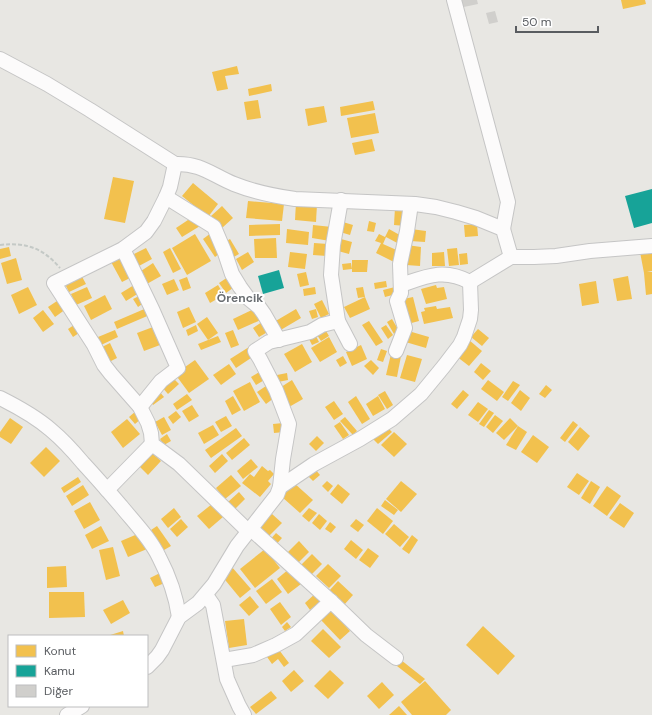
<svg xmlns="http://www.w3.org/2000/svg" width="652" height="715" font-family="'DM Sans',sans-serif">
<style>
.homes{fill:#f2c14e}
.public{fill:#17a398}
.building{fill:#d0cfcc}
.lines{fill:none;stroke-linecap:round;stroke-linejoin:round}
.minor-casing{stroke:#c5c5c5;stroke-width:16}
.path{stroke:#c4c9c6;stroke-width:2;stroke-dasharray:4 2;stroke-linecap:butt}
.minor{stroke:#fcfbfb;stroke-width:14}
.labels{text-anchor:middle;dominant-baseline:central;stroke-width:4;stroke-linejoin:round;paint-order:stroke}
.quarter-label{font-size:12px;font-weight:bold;fill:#6a6e72;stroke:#fff}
</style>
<rect width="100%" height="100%" fill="#e8e7e3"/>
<g class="homes">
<polygon points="621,0 645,0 646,4 623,9"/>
<polygon points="237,66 239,74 225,76 228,89 217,91 212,72"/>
<polygon points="271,84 272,91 249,96 248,89"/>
<polygon points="258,100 261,118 247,120 244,102"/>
<polygon points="373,101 375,110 341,116 340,107"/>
<polygon points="324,106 327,122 308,126 305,109"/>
<polygon points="375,113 379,133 351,138 347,118"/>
<polygon points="372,139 375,151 355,155 352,143"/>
<polygon points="113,177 134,181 125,223 104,219"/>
<polygon points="193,183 218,204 208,217 182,196"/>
<polygon points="248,201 284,204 282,221 246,218"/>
<polygon points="296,202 317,204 316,222 295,220"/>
<polygon points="222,206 233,218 222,228 211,216"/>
<polygon points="395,207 407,208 406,226 394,225"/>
<polygon points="194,216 200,226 182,237 176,228"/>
<polygon points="369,221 376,223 374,232 367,231"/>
<polygon points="343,222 353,225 350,235 340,232"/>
<polygon points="280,224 280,235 249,236 249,225"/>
<polygon points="477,224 478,236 465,237 464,225"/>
<polygon points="313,225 332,227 330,241 312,238"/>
<polygon points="287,229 309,232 308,245 286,243"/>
<polygon points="389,229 405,238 401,245 386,237 383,244 401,252 396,263 376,253 381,243 375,241 379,234 385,237"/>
<polygon points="411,229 426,231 425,242 410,241"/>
<polygon points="211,233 223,251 215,257 203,239"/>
<polygon points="195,234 211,261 187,275 172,248"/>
<polygon points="276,238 277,258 255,258 254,239"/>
<polygon points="230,239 239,254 232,258 223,243"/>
<polygon points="341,239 352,242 349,254 338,251"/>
<polygon points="314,243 328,244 327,256 313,255"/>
<polygon points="407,245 421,247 420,266 406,265"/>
<polygon points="9,247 11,256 0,259 0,249"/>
<polygon points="146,248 152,259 137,267 132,255"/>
<polygon points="170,248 181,269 173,273 163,252"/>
<polygon points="457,248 459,265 449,266 447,249"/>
<polygon points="652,250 652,271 647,272 652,272 652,294 646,295 644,273 640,252"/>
<polygon points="248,252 254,262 242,270 236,259"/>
<polygon points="290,252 307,254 305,269 288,267"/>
<polygon points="444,252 445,266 432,266 432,253"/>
<polygon points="467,253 468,264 460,265 459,254"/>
<polygon points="120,255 132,277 122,282 110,260"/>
<polygon points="16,258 22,280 7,284 1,263"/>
<polygon points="352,260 368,260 367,272 352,272"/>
<polygon points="153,263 161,276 145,285 138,273"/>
<polygon points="351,263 352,269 343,270 342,264"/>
<polygon points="306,272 309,285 300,287 297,274"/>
<polygon points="80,273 86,284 69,292 64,282"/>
<polygon points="231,275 237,285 226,293 219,283"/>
<polygon points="628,276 632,299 617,301 613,279"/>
<polygon points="187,277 191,288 183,291 179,280"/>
<polygon points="174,279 179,290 167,295 162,284"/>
<polygon points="386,281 387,287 375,289 374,283"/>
<polygon points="596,281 599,303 582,306 579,284"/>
<polygon points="134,285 139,293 126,301 121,293"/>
<polygon points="218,285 224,295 210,303 205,293"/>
<polygon points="436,285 437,288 444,287 447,299 426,304 421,289"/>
<polygon points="28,287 37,305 19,314 11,295"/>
<polygon points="87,287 92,298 76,305 71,294"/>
<polygon points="315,287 316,294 304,296 303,289"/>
<polygon points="363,287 365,297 358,298 356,288"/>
<polygon points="395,287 396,294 385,297 383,290"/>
<polygon points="105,295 112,309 91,320 84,306"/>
<polygon points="141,295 145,302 138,307 133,299"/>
<polygon points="365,297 370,309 350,318 344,307"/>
<polygon points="413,297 419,321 404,325 399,300"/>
<polygon points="60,299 66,309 55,317 48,307"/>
<polygon points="322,300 329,314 321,318 314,304"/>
<polygon points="436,306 437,309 450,307 453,318 424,324 421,312 425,311 424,308"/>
<polygon points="149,307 152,314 117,329 114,322"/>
<polygon points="189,307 196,322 183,328 177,312"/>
<polygon points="258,307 263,319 238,330 233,319"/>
<polygon points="296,309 301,318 279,331 274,322"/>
<polygon points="316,309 318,317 312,319 309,311"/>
<polygon points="43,310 54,324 43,332 33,318"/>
<polygon points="207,317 218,333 208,340 197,324"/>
<polygon points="392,319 399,331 394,334 387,322"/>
<polygon points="265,320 271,330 259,337 253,328"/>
<polygon points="369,321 383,342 376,346 362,325"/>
<polygon points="74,325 79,333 73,337 68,329"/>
<polygon points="196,325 198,331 188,336 186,330"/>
<polygon points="386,325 393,335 388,339 381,328"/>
<polygon points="323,326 329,336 321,341 315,332"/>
<polygon points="153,327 160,345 144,351 137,333"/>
<polygon points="478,329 489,338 482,346 471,337"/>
<polygon points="115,330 118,337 101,345 98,337"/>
<polygon points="233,330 239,345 231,348 225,333"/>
<polygon points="405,330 429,337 426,348 402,341"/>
<polygon points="314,332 319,342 312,345 307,335"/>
<polygon points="218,336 221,342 201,350 198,344"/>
<polygon points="329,337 337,352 320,362 311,348"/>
<polygon points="469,340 482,351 469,366 456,356"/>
<polygon points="110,343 117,358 109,362 102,347"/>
<polygon points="302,344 312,362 295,372 284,354"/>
<polygon points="361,345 367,359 352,366 346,352"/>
<polygon points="249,347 254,356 236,368 230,359"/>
<polygon points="381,349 387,351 383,362 377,360"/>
<polygon points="391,354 401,356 397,377 386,375"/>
<polygon points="407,355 422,359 415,382 400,378"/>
<polygon points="343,356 347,363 340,367 336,360"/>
<polygon points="195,360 209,379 189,393 175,374"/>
<polygon points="371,360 379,368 373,375 364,366"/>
<polygon points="481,363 491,371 483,380 474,372"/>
<polygon points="229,364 236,374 221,385 213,375"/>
<polygon points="261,371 266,379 256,385 251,377"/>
<polygon points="287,373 288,380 278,382 277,375"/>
<polygon points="172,377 179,384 168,394 161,386"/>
<polygon points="292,380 303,399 289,407 278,389"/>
<polygon points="488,380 504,392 497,401 481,389"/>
<polygon points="513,381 520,385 508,401 502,397"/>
<polygon points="250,382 260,402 244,411 233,391"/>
<polygon points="546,385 552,390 545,398 539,394"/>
<polygon points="266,386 274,398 266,404 257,392"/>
<polygon points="463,390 469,395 457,409 451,404"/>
<polygon points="520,390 530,398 521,411 511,403"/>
<polygon points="159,391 164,397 153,405 148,398"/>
<polygon points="385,391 393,405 387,409 378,395"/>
<polygon points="187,394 192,400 177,410 173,404"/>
<polygon points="233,396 241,410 232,415 225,401"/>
<polygon points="356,396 370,419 362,424 348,402"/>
<polygon points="378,396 385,409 373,416 366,404"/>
<polygon points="334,401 343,414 334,420 325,407"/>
<polygon points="478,402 488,409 478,422 468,415"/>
<polygon points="192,405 199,416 189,422 182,411"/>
<polygon points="489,410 494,413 484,427 479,424"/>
<polygon points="136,411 142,418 135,424 129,417"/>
<polygon points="176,411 181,417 173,424 168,417"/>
<polygon points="495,415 503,421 493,433 486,427"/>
<polygon points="226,416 232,426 221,432 215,422"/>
<polygon points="164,417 171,430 162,435 155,422"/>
<polygon points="345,417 357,431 353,435 340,421"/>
<polygon points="10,418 23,427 11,444 0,437 0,432"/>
<polygon points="510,418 518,426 504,440 496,433"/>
<polygon points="127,419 140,434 123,448 111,432"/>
<polygon points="573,421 578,425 565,442 560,438"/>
<polygon points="340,422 349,435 343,439 334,426"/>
<polygon points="283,423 284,432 274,433 273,424"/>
<polygon points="213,425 219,435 204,444 198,433"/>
<polygon points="518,426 527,432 516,450 506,445"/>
<polygon points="387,427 392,432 378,444 373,439"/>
<polygon points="580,427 590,436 578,451 568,442"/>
<polygon points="236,428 242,436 211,458 205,450"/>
<polygon points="394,432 407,444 394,457 381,445"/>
<polygon points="167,434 171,441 164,445 160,439"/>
<polygon points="533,435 549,447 537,463 521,452"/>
<polygon points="317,436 324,443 316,451 309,444"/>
<polygon points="244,438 250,445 232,460 226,453"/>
<polygon points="46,447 60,461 44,477 30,463"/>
<polygon points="148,449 161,461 148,475 136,463"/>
<polygon points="222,454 228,461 215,473 209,466"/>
<polygon points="251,459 258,467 243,479 237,471"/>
<polygon points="262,466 268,471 270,470 274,474 268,481 271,484 260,497 242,483 250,474 254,477"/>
<polygon points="315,469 320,475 313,481 308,476"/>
<polygon points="577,473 589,481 579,495 567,487"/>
<polygon points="231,475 241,486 225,499 216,488"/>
<polygon points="78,477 81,482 64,493 61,488"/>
<polygon points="327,481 333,486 328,492 322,486"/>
<polygon points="401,481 417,494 401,512 386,499"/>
<polygon points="591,481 600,487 590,504 581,498"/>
<polygon points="294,483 313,500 300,513 282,497"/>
<polygon points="338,484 350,494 342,504 330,494"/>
<polygon points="83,485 89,495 72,506 66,496"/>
<polygon points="607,486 621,496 607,516 593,506"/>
<polygon points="239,492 245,499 235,509 228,502"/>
<polygon points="385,500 398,510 394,515 381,506"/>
<polygon points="90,502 100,520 84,529 74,511"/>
<polygon points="620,503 634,513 624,528 609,518"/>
<polygon points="212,504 223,517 209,529 197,516"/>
<polygon points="174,508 181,517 168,528 161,519"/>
<polygon points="309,508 317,513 309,522 302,516"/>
<polygon points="377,508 393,521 383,534 367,521"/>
<polygon points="272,514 282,523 266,539 256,530"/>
<polygon points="319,514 327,521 320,530 312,523"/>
<polygon points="181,519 188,527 177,537 170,529"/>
<polygon points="356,519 364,525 358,532 350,526"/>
<polygon points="330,522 336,527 331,533 325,529"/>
<polygon points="394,524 409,537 400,547 385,534"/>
<polygon points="101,526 109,541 92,549 85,535"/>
<polygon points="157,526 171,546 164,550 151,530"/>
<polygon points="140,533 147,549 128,557 121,541"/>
<polygon points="276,533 282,538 274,547 268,542"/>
<polygon points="412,535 418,540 409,554 402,549"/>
<polygon points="351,540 363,550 356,559 344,549"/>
<polygon points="299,541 309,552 298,563 288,552"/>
<polygon points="113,547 120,576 106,580 99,550"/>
<polygon points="368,548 379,556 370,568 359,560"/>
<polygon points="265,549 280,568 255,588 240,569"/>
<polygon points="312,554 322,564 311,575 301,565"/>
<polygon points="328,564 341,576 329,588 316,576"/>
<polygon points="66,566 67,587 47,588 47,567"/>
<polygon points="231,566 251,589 240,598 221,575"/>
<polygon points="289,569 301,584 288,594 277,579"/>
<polygon points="162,572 167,582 155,587 150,578"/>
<polygon points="272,579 282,592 266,604 256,591"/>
<polygon points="338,581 353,595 344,605 329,591"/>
<polygon points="49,592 84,592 85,617 49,618"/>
<polygon points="317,592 323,599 310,610 305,603"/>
<polygon points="250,596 259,607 249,616 239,605"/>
<polygon points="123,600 130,613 111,624 103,610"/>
<polygon points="280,602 291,617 281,625 270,609"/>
<polygon points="331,610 350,631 340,640 321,620"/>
<polygon points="244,619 247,645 229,648 225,621"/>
<polygon points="287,622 291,627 285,631 282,627"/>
<polygon points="483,626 515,656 498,675 466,645"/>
<polygon points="323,629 341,647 329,658 311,641"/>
<polygon points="123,631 124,636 107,636"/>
<polygon points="276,646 289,663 284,667 278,659 272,664 265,654"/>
<polygon points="401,660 425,679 420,684 397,666"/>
<polygon points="294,670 304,681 291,692 282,681"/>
<polygon points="330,670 344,683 328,699 314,686"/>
<polygon points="425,681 451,710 446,715 412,715 401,702"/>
<polygon points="382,682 394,695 379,709 367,696"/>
<polygon points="271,691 277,698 256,714 250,707"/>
<polygon points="399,706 407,715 389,715"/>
</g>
<g class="public">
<polygon points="652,189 652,223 634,228 625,196"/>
<polygon points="279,270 284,288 263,294 258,276"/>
</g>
<g class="building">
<polygon points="458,0 477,0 478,4 459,8"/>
<polygon points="495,11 498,22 489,24 486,13"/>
</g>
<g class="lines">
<defs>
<g id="minor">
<polyline points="454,0 508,202 503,229"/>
<path d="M0 59 47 84 90 110 175 164C201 163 212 175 234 184 254 192 274 196 295 199L415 204 436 207 456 212 476 218 503 229 511 257"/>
<polyline points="175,164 170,187 166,197 154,221 146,232 123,249 54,283 94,345 104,365 111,374 140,407 148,423 151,433 152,444 179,464 248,531"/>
<polyline points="166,197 214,227 225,253 232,274 240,287 248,298 259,307 264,314 279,340"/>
<polyline points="341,200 333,245 331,275 338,321 350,344"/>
<polyline points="123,249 152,309 178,368 161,381 140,407"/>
<polyline points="470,282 511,257 534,257 556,256 590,251 652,246"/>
<path d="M401 285C427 276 444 268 470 282"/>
<polyline points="396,351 405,328 397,301 401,293 400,264 407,231 411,204"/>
<path d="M0 398C18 407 36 417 51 430 63 440 73 451 83 463 96 477 109 492 121 506 134 522 150 538 159 557 169 576 176 596 179 617"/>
<polyline points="280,487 283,459 289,424 276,390 260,359 255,351 269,342 310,332 322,325 338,321"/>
<polyline points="107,490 152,444"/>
<polyline points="250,528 336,606 366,635 396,658"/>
<polyline points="206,595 213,605 227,679 239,706 244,715"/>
<polyline points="224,660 253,655 276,645 296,634 331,601"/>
<polyline points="147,667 157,657 162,650 179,617 198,603 214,584 237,546 277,495 280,487 314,464 360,439 392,419 421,394 444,366 460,345 464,337 470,319 471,310 470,282"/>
<polyline points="67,715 82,706"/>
</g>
</defs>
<use href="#minor" class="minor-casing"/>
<path class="path" d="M0 245C26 242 43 248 60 268"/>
<use href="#minor" class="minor"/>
</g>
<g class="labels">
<g class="quarter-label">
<text x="240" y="298">Örencik</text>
</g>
</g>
<rect x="8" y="635" width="140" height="72" fill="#ffffff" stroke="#bdbebf"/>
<rect x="16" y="645" width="20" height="12" fill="#f2c14e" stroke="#bdbebf"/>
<text x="44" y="655" font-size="12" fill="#595c60">Konut</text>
<rect x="16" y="665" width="20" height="12" fill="#17a398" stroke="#bdbebf"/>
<text x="44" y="675" font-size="12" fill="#595c60">Kamu</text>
<rect x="16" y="685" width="20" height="12" fill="#d0cfcc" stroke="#bdbebf"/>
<text x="44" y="695" font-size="12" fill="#595c60">Diğer</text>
<path d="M516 26v6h82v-6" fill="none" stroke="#595c60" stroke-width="2"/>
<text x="522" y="26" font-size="12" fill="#595c60" stroke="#ffffff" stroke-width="3" paint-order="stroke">50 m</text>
</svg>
